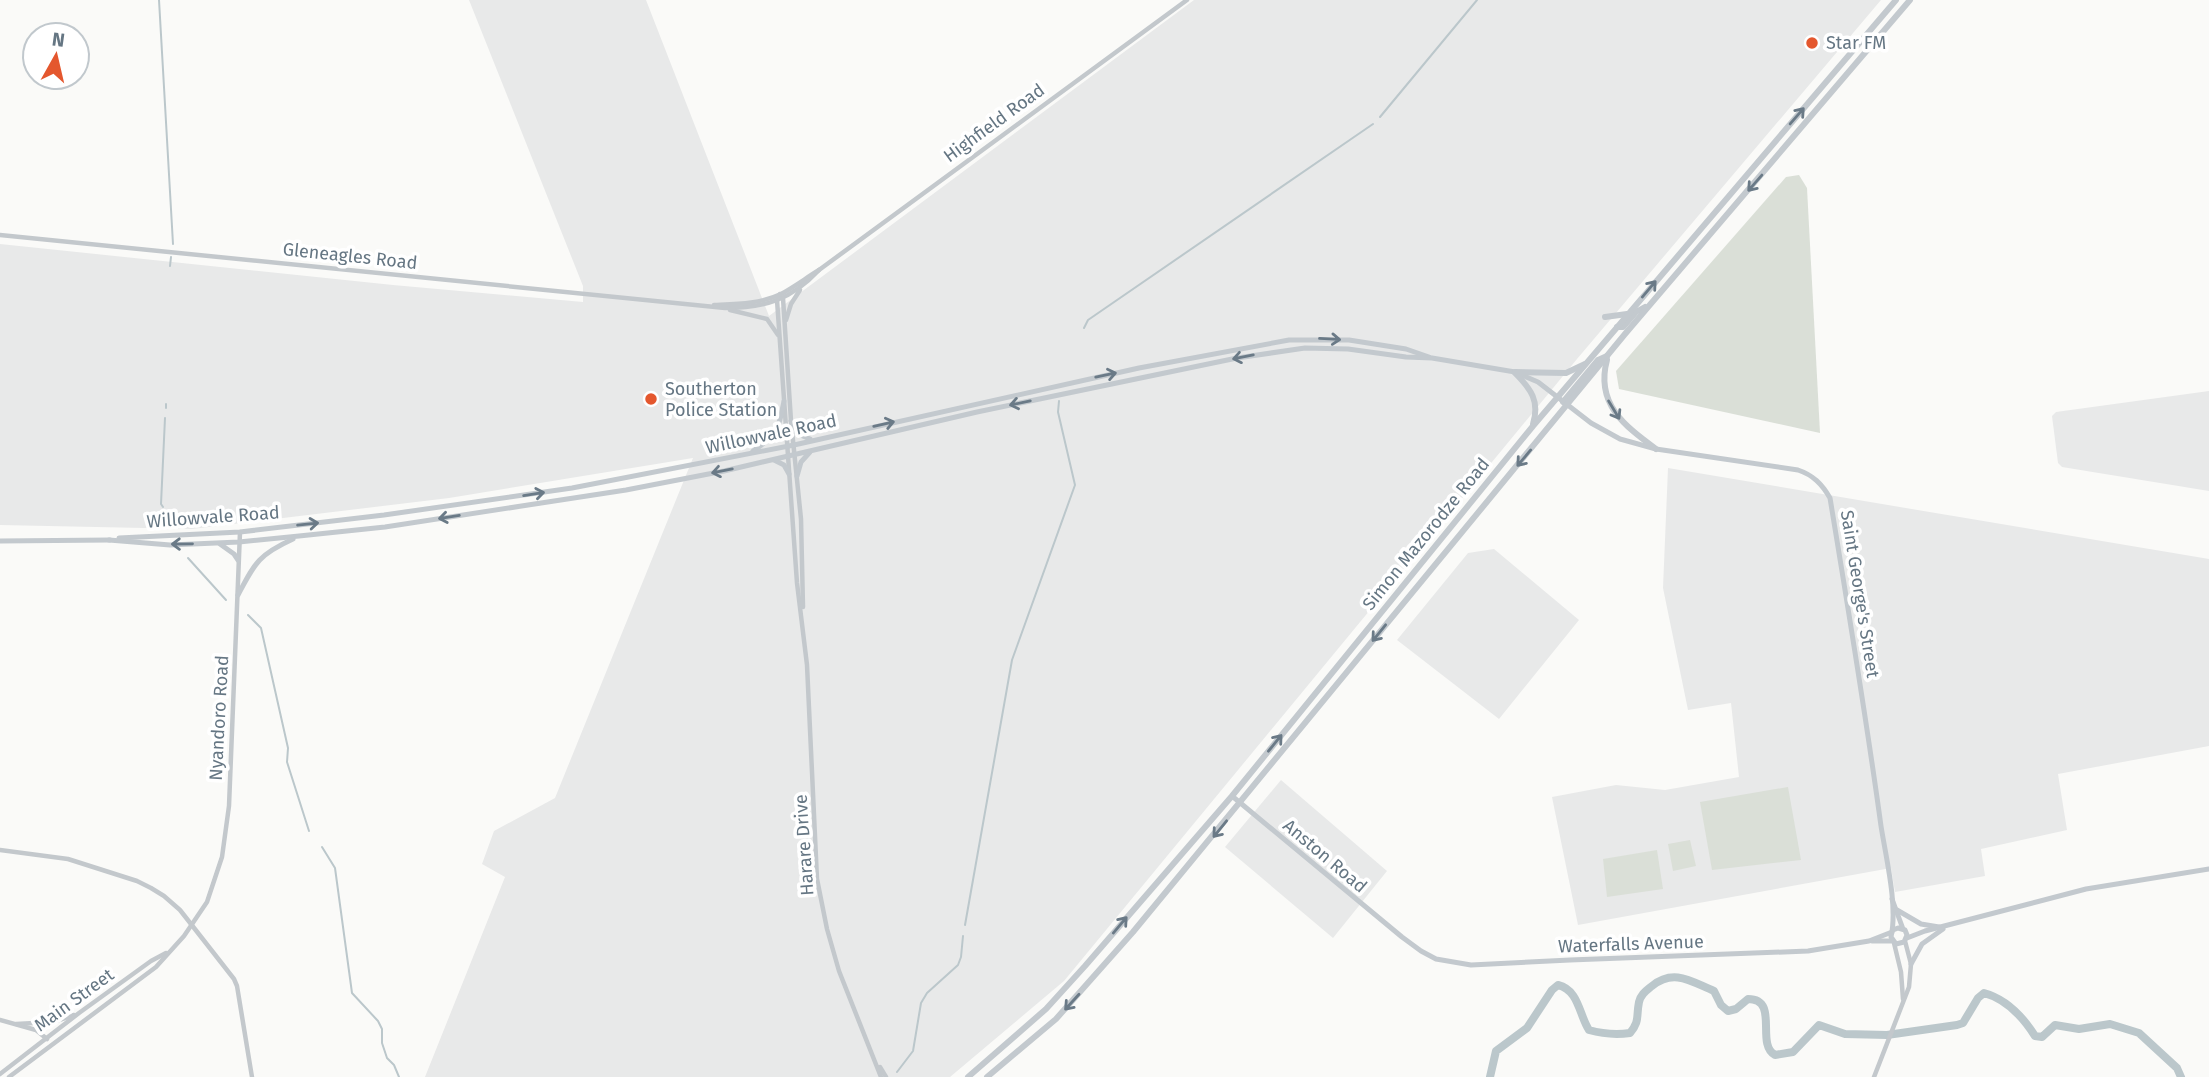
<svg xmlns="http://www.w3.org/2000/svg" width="2209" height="1077" font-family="'Fira Sans',sans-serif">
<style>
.built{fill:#e8e9e9}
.green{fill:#dadfd7}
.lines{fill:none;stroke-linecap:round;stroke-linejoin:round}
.stream{stroke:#bbc7cb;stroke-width:2}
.river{stroke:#bbc7cb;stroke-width:8}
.tertiary{stroke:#c3c8cc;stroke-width:4.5}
.secondary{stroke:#c3c9ce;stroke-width:5}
.trunk{stroke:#c3c9ce;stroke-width:6}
.oneway{stroke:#6a7a87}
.poi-dot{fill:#e4572e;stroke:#fff;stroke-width:2.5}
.labels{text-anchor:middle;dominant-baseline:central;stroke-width:7;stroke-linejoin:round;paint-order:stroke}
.poi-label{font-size:18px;fill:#657683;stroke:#fff;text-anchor:start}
.street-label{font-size:18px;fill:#657683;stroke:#fff}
</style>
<rect width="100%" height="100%" fill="#fafaf8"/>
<g class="built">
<polygon points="469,0 646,0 769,316 1194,0 1881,0 1577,359 1064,981 950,1077 425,1077 505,877 482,864 494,831 555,798 693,458 449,498 192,529 0,525 0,244 393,285 583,302 583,286"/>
<polygon points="2209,391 2209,491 2062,467 2058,463 2052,416 2056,412"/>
<polygon points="1668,468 2209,559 2209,746 2058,774 2067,830 1981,849 1985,876 1895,892 1891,868 1578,925 1552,797 1616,785 1665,790 1739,777 1731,703 1688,710 1663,588"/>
<polygon points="1494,549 1579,620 1499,719 1397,640 1468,553"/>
<polygon points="1281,780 1387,871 1333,938 1225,847"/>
</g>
<g class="green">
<polygon points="1799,175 1807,188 1820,433 1619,389 1616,371 1786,177"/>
<polygon points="1788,787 1801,860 1712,870 1700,802"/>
<polygon points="1690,840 1696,866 1673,871 1668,844"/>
<polygon points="1657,850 1663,889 1607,897 1603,859"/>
</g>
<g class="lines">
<g class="stream">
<polyline points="159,0 173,244"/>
<polyline points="1380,117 1477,0"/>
<polyline points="170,266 171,257"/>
<polyline points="1084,328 1088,320 1373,124"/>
<polyline points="166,408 166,404"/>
<polyline points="163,507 161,504 165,418"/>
<polyline points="188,558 226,600"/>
<polyline points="248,615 261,628 288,748 287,762 309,831"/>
<polyline points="322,847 335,868 352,993 378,1021 382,1029 382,1043 387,1058 394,1065 399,1077"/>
<polyline points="965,925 1012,660 1075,485 1058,412 1059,401"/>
<polyline points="897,1072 913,1051 921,1003 927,993 958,965 961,957 963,936"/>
</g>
<path class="river" d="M1490 1077 1496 1051 1527 1028 1552 990 1558 985C1579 990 1579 1015 1589 1030 1603 1034 1616 1035 1630 1033 1640 1021 1636 1017 1639 1002 1641 994 1646 991 1652 986 1674 968 1692 982 1714 991L1721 1005 1728 1011 1736 1009 1748 999C1780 999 1755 1044 1775 1055L1793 1052 1819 1025 1845 1034 1887 1035 1957 1025 1963 1023 1978 998 1984 993C2006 999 2023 1017 2035 1036L2042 1037 2055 1025 2079 1029 2110 1024 2139 1033 2177 1068 2181 1077"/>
<g class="tertiary">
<path d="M0 235 725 308C765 308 791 300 819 270"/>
<polyline points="780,294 777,300 797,583 807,665 817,879 827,929 839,971 881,1077"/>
<polyline points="783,298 791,421 801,519 803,607"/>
<path d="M714 305C736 304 760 304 781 294 794 287 806 278 819 270L1187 0"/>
<polyline points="730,310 767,319 778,335"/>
<polyline points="786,320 791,304 800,290"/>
<polyline points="0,850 68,859 137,881 151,888 164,896 180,910 234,979 237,986 252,1077"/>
<polyline points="1894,943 1901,972 1903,999"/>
<polyline points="0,1020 36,1030 47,1039"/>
<polyline points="16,1024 53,1022 74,1015"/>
<polyline points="880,1067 886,1077"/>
<polyline points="0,1074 79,1013 151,961 166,953"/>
<polyline points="9,1077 156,967 184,936 207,902 222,857 229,806 240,532"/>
<polyline points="1874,1077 1909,987 1911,964 1905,941"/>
</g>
<g class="secondary">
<polyline points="791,421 798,434 810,439"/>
<path d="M753 451C778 434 778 431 784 401"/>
<polyline points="774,460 784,465 789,474"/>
<polyline points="797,476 801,462 810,452"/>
<polyline points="119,538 240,532 384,515 572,488 794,445 1139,368 1289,340 1349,340 1406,349 1429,357"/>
<path d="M109 540 170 545 239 542 299 536 385 527 626 490 724 471 977 412 1237 358 1305 348 1348 349 1406 357 1432 358 1515 372 1538 382 1591 423 1620 439 1656 449 1798 470C1813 475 1822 484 1830 498 1848 607 1866 716 1881 826 1886 858 1898 906 1891 937L1896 944 1904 942 1907 935 1905 930 1898 928 1893 930"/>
<polyline points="0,541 110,540"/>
<polyline points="220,544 234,554 238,560"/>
<path d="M238 595C255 563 258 555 293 539"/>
<polyline points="1232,796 1402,937 1421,951 1436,959 1471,965 1570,960 1808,951 1869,941 1892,932"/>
<polyline points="1892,899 1903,929"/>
<polyline points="1897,910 1921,924 1939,927"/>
<polyline points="1907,938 1925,931 2086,889 2209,869"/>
<polyline points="1872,941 1892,941"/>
<polyline points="1911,964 1922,944 1943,929"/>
</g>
<g class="trunk">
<polyline points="1605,317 1627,314"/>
<polyline points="1617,327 1623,327 1636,312 1645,307"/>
<path d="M1607 360C1595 404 1625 426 1656 449"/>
<polyline points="1515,372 1566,373 1585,364"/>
<path d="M1515 373C1531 389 1540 401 1533 424"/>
<polyline points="1563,402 1598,360 1607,356"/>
<polyline points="968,1077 1046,1009 1085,966 1232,796 1533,426 1896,0"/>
<polyline points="987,1077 1056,1019 1133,932 1625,334 1910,0"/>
</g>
</g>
<defs><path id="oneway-shaft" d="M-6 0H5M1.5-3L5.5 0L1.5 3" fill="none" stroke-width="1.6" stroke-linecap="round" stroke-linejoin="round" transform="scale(1.75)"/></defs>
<g class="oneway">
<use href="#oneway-shaft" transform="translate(1797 116) rotate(-49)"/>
<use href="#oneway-shaft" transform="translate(1755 183) rotate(131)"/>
<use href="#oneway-shaft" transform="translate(1649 289) rotate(-50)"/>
<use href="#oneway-shaft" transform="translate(1330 339) rotate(3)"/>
<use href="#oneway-shaft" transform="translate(1243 357) rotate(169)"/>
<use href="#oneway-shaft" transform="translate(1106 375) rotate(-12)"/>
<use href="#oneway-shaft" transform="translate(1020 403) rotate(168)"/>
<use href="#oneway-shaft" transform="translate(1614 410) rotate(59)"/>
<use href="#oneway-shaft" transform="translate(884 424) rotate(-13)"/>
<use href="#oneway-shaft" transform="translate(1524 458) rotate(130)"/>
<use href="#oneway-shaft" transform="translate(722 471) rotate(169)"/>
<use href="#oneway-shaft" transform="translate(534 494) rotate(-9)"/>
<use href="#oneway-shaft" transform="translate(449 517) rotate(171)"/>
<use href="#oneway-shaft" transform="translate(308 524) rotate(-6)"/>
<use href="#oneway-shaft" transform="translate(182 544) rotate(179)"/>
<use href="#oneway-shaft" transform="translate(1379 633) rotate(129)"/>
<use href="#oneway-shaft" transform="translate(1275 743) rotate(-51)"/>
<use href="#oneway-shaft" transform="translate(1220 829) rotate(129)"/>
<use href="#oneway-shaft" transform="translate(1120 925) rotate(-50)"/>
<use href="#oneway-shaft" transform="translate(1072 1002) rotate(132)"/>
</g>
<g class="poi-dot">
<circle cx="1812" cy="43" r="7"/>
<circle cx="651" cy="399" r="7"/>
</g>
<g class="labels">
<g class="poi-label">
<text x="1826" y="43">Star FM</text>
<text x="665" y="389">Southerton<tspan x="665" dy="21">Police Station</tspan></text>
</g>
<g class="street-label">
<text transform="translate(994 123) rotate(-36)">Highfield Road</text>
<text transform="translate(350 256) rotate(6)">Gleneagles Road</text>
<text transform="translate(771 434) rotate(-12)">Willowvale Road</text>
<text transform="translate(213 517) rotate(-4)">Willowvale Road</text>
<text transform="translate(1426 534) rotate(-51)">Simon Mazorodze Road</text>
<text transform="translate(1860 594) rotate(81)">Saint George's Street</text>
<text transform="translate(219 718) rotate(-87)">Nyandoro Road</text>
<text transform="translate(804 845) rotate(-94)">Harare Drive</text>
<text transform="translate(1325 856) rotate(40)">Anston Road</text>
<text transform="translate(1631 944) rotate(-2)">Waterfalls Avenue</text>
<text transform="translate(74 1000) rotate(-36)">Main Street</text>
</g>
</g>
<g transform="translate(56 56) rotate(8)"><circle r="33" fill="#ffffff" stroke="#c1c8cd" stroke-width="2"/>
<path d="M0-5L12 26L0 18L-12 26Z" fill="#e4572e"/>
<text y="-10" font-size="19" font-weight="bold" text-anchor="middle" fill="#657683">N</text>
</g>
</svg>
